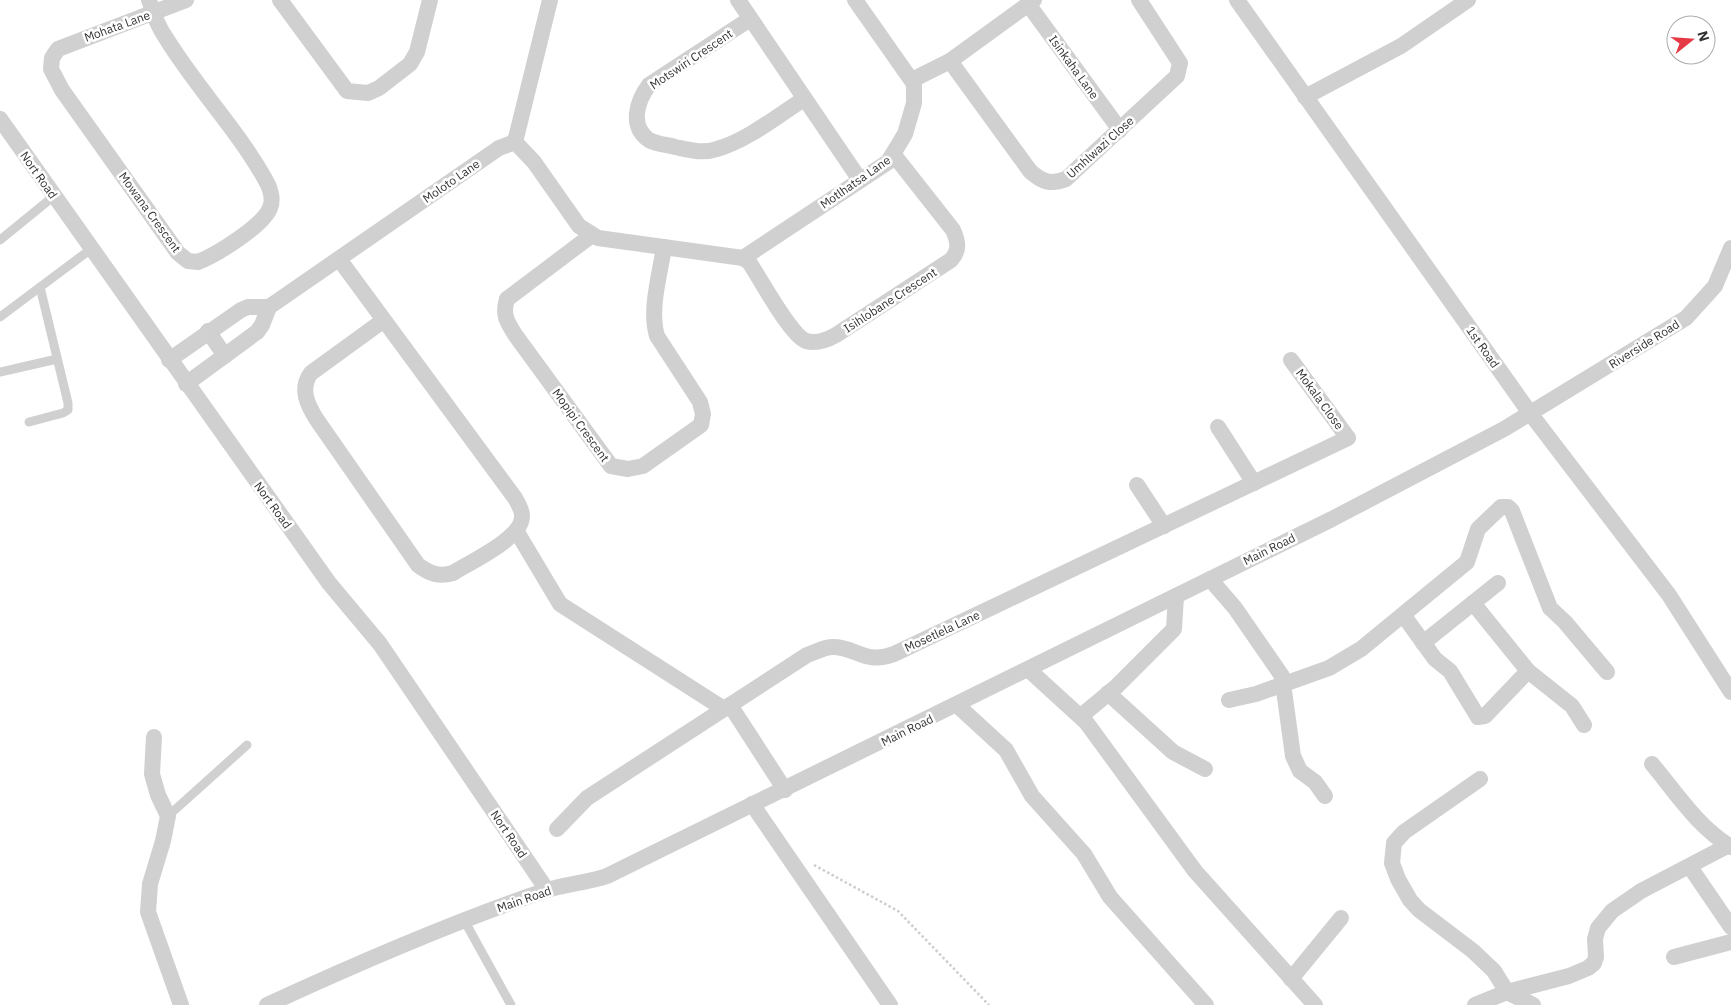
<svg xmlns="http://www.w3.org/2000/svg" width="1731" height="1005" font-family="'IBM Plex Sans',sans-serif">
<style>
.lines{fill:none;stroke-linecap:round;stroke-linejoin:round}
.path{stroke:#cdcdcd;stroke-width:2.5;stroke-dasharray:2.5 2.5;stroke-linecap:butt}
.lane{stroke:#d0d0d0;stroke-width:9}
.street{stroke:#d0d0d0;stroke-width:16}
.labels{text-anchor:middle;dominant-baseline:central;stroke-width:5;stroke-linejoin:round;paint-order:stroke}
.street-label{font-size:12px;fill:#333;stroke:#fff}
</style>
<rect width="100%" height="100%" fill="#fff"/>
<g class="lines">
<polyline class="path" points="814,865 898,911 989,1005"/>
<g class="lane">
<polyline points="0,240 54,196"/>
<polyline points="0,317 91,249"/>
<polyline points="0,372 57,359"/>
<polyline points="29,422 63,413 68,410 68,403 40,287"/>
<polyline points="168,816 247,745"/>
<polyline points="464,920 511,1005"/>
</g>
<g class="street">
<path d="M149 0C153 13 158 27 166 38 196 87 237 129 265 179 270 187 274 199 270 208 263 226 216 255 198 262L188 261 178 253 62 90 51 69 52 58 58 49 186 0"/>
<polyline points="280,0 347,91 368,93 379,88 410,64 417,52 430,0"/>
<polyline points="738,0 860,180"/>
<polyline points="1237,0 1530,413 1669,595 1731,692"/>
<polyline points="1028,4 1120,130"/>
<path d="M750 19 649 85C637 101 629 126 649 140 656 144 668 145 675 147 689 150 703 154 717 149 748 140 777 116 804 99"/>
<path d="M950 61 1030 171C1042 182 1051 185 1066 179L1177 76 1180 63 1139 0"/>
<polyline points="912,80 950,61 1034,0"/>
<polyline points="1305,97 1401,46 1468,0"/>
<polyline points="0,119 329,583 380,644 547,890"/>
<path d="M515 142 534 162 579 226 598 238 743 258 749 262C760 278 790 335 806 341 816 344 827 340 836 335L951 260C960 250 958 241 953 230L894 155"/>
<polyline points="515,142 550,0"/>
<path d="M592 235 507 299C502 315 507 322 516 336L611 466 628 469 643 466 701 425 703 414 700 402 657 336C649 309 660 275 664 247"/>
<polyline points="743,258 888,162 905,134 914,103 914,84 855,0"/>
<path d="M339 259 515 498C518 503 522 510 522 516 523 538 470 562 453 573 439 577 430 574 418 565L317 420C308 406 299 389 311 373L384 320"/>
<polyline points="269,307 499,148 515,142"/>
<polyline points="208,331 225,356"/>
<polyline points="169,360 241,310 248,307 269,307"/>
<polyline points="186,384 257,332 262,325 269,307"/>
<polyline points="1218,427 1254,483"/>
<polyline points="1137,485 1164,526"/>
<polyline points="517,532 560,604 724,709"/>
<polyline points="1210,579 1235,608 1282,676 1293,756 1300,771 1315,782 1325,796"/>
<polyline points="1473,603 1528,671 1572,706 1584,725"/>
<polyline points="1404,616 1435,659 1450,671 1478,717 1485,716 1528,671"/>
<polyline points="1423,643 1498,583"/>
<polyline points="1029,670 1086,722 1195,871 1315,1005"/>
<polyline points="1108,693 1173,752 1205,769"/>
<polyline points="1229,700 1256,694 1329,668 1361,649 1467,562 1478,529 1501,507 1508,507 1512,511 1550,608 1565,622 1607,672"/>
<polyline points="730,705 785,790"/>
<polyline points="957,705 1006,750 1032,796 1084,854 1110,897 1206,1005"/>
<polyline points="1081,716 1116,687 1174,629 1176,596"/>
<polyline points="154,737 152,774 158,795 168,816 163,841 150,884 148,912 181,1005"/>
<path d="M1652 764C1677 794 1698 827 1731 847"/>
<polyline points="1480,779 1404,832 1394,843 1392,863 1398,879 1410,900 1419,910 1473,951 1494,971 1507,992 1533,1005"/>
<polyline points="752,804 890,1005"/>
<path d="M557 829 587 798 807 655C816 652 824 647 833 647 856 647 865 665 894 654L1348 438 1291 360"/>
<polyline points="1690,867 1731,927"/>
<polyline points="1674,957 1731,942"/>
<polyline points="1291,979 1341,918"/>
<path d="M267 1005C358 963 450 923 544 891 564 884 587 883 607 876L1332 519 1504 429 1686 318 1715 286 1731 248"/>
<polyline points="1475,1005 1507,992 1569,976 1588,968 1594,963 1596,957 1595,939 1598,928 1612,911 1641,891 1729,845"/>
</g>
</g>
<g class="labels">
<g class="street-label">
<text transform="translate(117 26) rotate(-20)">Mohata Lane</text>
<text transform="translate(691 59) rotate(-34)">Motswiri Crescent</text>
<text transform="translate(1074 67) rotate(54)">Isinkaha Lane</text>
<text transform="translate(1100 147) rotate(-42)">Umhlwazi Close</text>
<text transform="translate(39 175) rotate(55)">Nort Road</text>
<text transform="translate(451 181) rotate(-35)">Moloto Lane</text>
<text transform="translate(855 182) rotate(-35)">Motlhatsa Lane</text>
<text transform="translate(150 212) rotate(54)">Mowana Crescent</text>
<text transform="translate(890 300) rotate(-33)">Isihlobane Crescent</text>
<text transform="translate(1644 344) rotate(-32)">Riverside Road</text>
<text transform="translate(1483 347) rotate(55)">1st Road</text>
<text transform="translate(1320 399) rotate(54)">Mokala Close</text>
<text transform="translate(581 425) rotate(54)">Mopipi Crescent</text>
<text transform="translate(273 505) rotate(54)">Nort Road</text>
<text transform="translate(1269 549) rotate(-26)">Main Road</text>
<text transform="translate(942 631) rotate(-25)">Mosetlela Lane</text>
<text transform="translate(907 730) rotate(-26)">Main Road</text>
<text transform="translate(509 834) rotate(56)">Nort Road</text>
<text transform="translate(524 899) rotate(-19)">Main Road</text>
</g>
</g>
<g transform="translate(1691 40) rotate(73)"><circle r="24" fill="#ffffff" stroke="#adadad"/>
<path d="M0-4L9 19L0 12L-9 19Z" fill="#e63946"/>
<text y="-8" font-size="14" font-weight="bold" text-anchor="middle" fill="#333333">N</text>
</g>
</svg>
